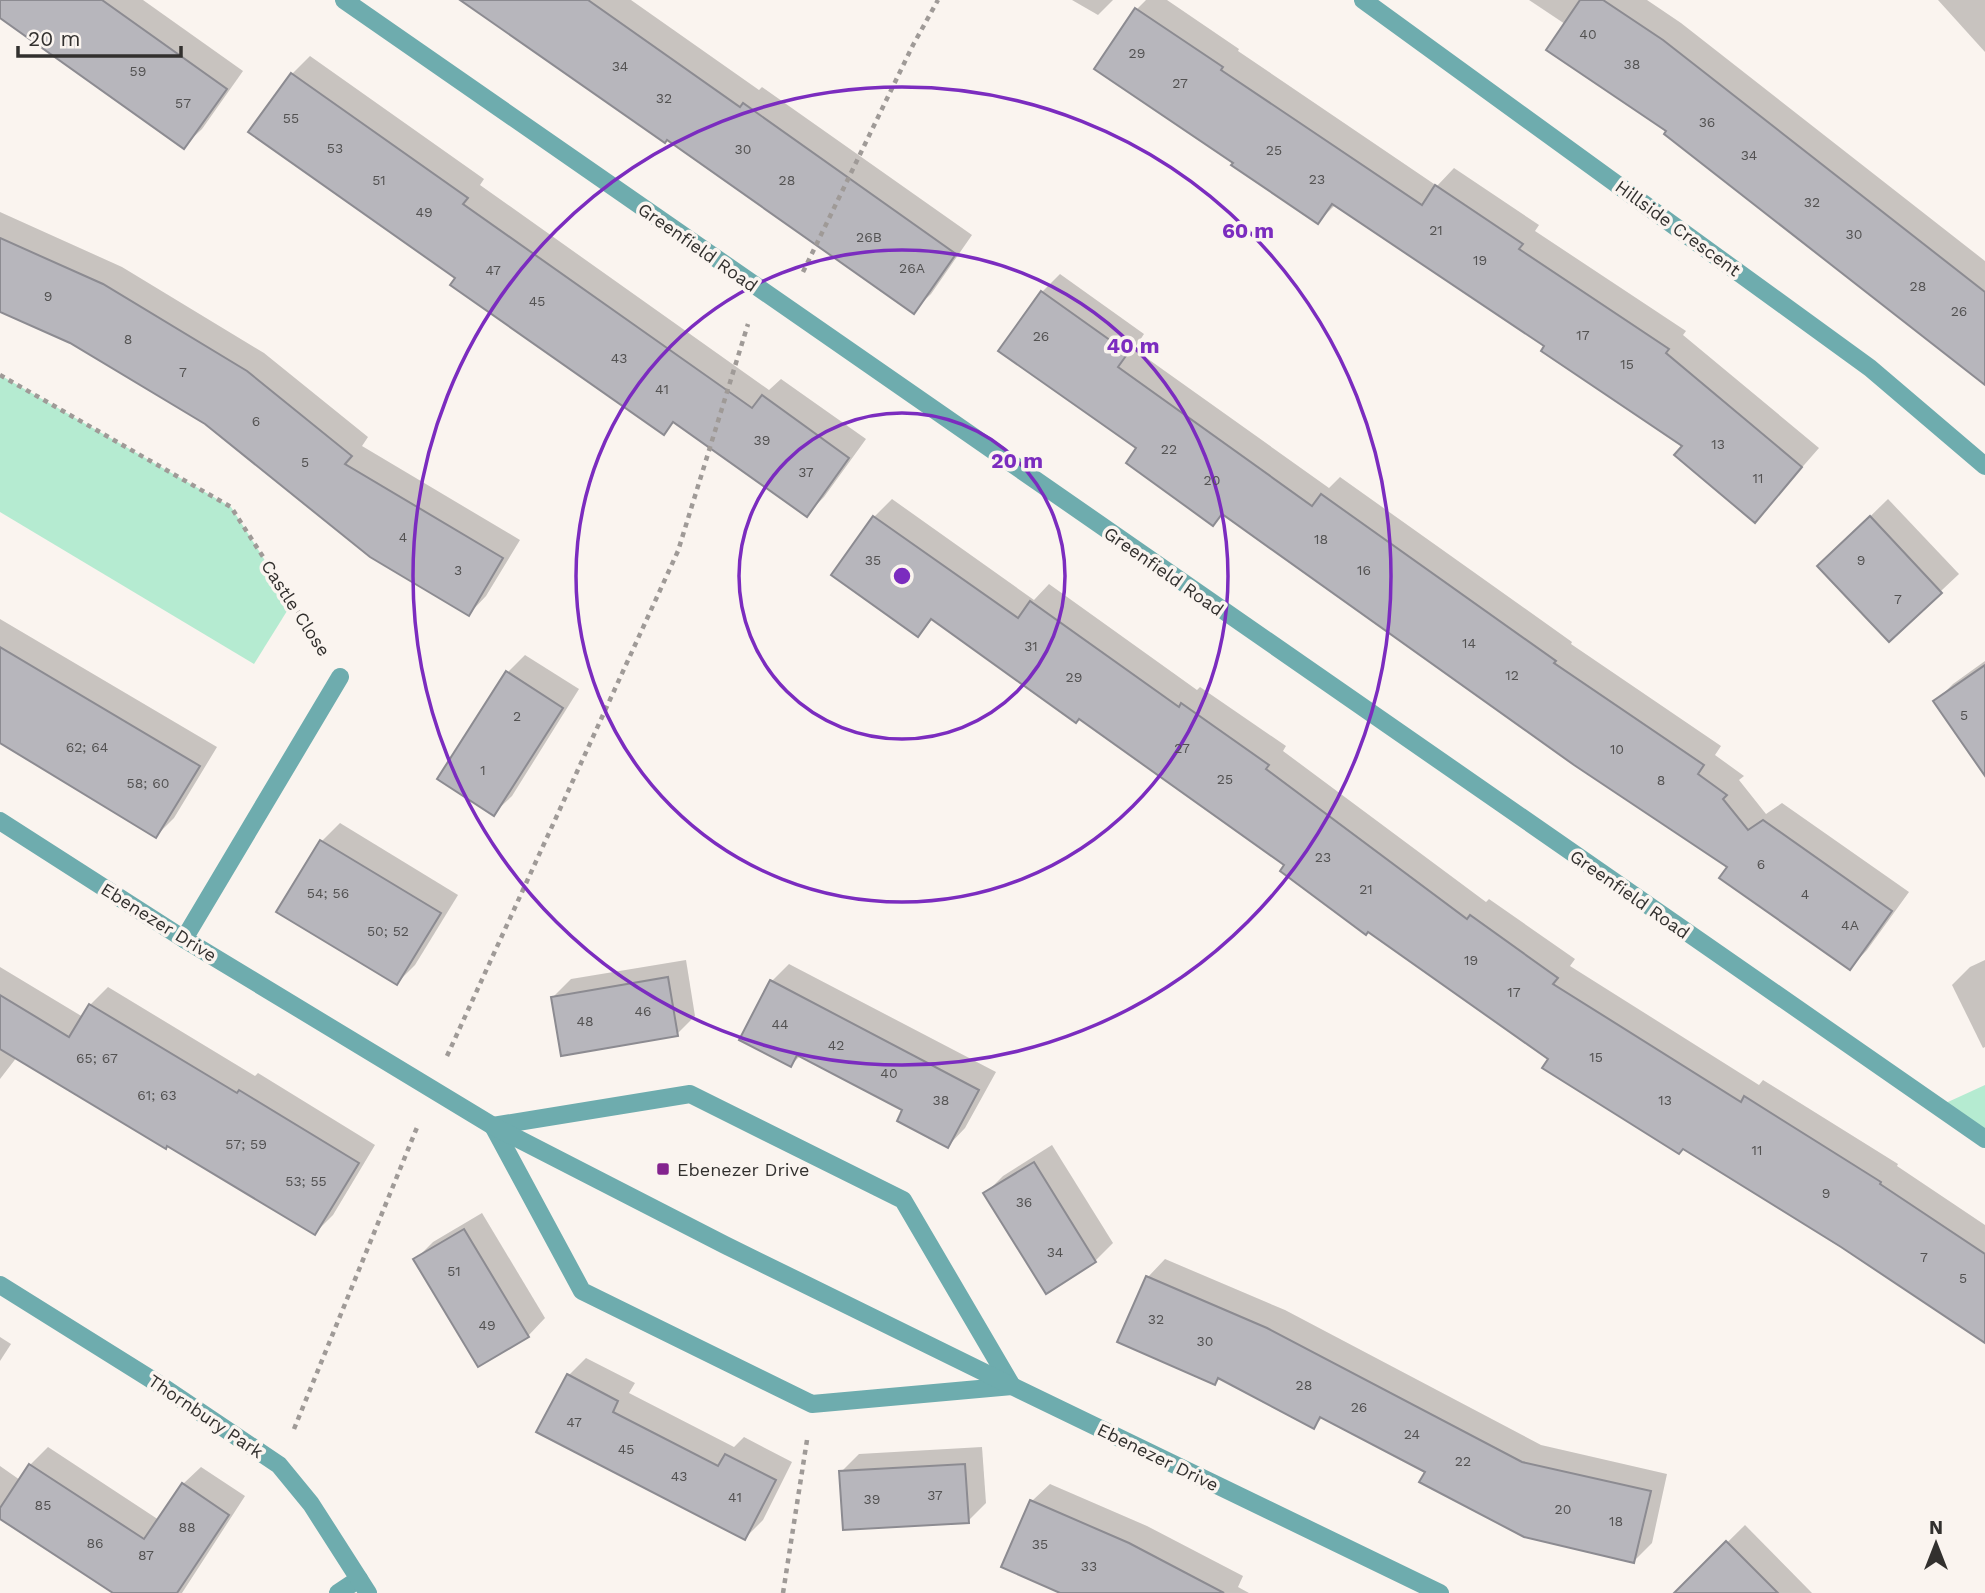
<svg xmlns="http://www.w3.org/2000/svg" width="1985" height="1593" font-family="'Work Sans',sans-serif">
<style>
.green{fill:#b5ebd1}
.shadow{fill:#0003}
.building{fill:#b7b6bc;stroke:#8c8b91;stroke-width:2}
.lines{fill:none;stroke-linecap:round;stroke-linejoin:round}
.path{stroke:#9f9a97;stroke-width:4.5;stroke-dasharray:5 5;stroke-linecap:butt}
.lane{stroke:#6eacae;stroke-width:18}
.street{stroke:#6eacae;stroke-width:18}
.ring{fill:none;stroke:#7b2cbf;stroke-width:3.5}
.poi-dot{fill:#83238e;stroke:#faf4ef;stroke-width:2.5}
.labels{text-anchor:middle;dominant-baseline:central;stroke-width:7;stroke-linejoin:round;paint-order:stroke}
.number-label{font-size:14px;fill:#535252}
.street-label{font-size:18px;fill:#32302e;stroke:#faf4ef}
.poi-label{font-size:18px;fill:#32302e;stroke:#faf4ef;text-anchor:start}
.centre{fill:#7b2cbf;stroke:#faf4ef;stroke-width:3.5}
.ring-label{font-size:21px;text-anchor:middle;font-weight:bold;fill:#7b2cbf;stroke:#faf4ef;stroke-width:7;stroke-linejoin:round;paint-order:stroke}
</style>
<rect width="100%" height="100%" fill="#faf4ef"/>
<g class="green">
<polygon points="0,375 231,507 292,603 254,664 0,512"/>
<polygon points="1985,1085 1985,1139 1937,1107"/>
</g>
<g class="shadow">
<polygon points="26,0 143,0 243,71 202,129 184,146"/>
<polygon points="462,0 631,0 759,90 762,87 972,235 931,294 913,311 668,138"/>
<polygon points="1072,0 1113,0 1098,15"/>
<polygon points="1146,0 1167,0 1239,49 1238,51 1437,186 1454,168 1539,225 1535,231 1686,331 1683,335 1819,448 1755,521 1684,446 1546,346 1336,204 1318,222 1235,162 1137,9"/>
<polygon points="1529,0 1647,0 1681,23 1985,261 1985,383 1669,131 1565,24"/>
<polygon points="1938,0 1985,0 1985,52"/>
<polygon points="310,56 484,179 480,185 769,390 781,379 866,439 824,497 807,514 675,421 663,433 457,278 292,74"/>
<polygon points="0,212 122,267 264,353 368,437 362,446 520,540 486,596 469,614 206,422 71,342 0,310"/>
<polygon points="1060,274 1144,334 1134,349 1329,488 1340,477 1572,642 1571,644 1721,746 1715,755 1744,776 1739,780 1766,814 1782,803 1909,892 1867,950 1850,968 1729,866 1224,513 1213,523 1139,448 1042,292"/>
<polygon points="892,499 1034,600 1049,584 1197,690 1200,687 1286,746 1283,751 1486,902 1489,899 1575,959 1570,966 1759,1085 1763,1080 1898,1164 1897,1166 1985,1225 1985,1341 1842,1245 1550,1059 1368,930 1286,865 1079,717 933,619 918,635 833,574 874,517"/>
<polygon points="1888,499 1959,574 1889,640 1837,549"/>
<polygon points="0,619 217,747 174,818 156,836 6,745 5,746 0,743"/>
<polygon points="525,655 579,689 512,796 494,813 507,673"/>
<polygon points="1985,661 1985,772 1935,702 1953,684"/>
<polygon points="340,823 458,895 415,965 397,983 279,911 322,841"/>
<polygon points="686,960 695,1016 677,1034 553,997 571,979"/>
<polygon points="1985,960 1985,1047 1983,1048 1952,985 1970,967"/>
<polygon points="789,964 996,1072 965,1128 948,1146 905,1109 801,1055 791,1065 772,981"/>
<polygon points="0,967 83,1017 90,1005 108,987 255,1076 258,1073 375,1145 333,1215 315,1233 17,1057 0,1079"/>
<polygon points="1052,1145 1113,1243 1095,1261 1046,1291 985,1194 1003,1176"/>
<polygon points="482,1213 545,1318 528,1336 415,1260 433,1242"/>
<polygon points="1165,1259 1285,1310 1541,1445 1667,1474 1652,1543 1634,1561 1427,1471 1324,1416 1313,1427 1220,1377 1215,1383 1148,1277"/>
<polygon points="0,1337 11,1344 0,1361"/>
<polygon points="586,1358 635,1383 629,1393 734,1447 744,1437 792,1462 763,1520 745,1538 568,1376"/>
<polygon points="48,1447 159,1520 183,1484 201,1467 245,1496 182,1593 116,1593 0,1517 0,1466 20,1480 30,1465"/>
<polygon points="982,1447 986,1503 968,1521 841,1472 859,1454"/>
<polygon points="1050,1484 1147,1526 1243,1576 1238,1587 1249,1593 1065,1593 1032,1501"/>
<polygon points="1745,1525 1812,1593 1676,1593"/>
</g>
<g class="building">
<polygon points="0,0 102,0 227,89 184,149 0,18"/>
<polygon points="460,0 588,0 740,107 743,103 956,254 914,314 667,140 665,143"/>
<polygon points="1580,0 1603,0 1663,40 1985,292 1985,385 1664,134 1666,131 1546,50"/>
<polygon points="1135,8 1223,67 1221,70 1422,205 1435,185 1523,244 1519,249 1669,349 1666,353 1802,467 1755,523 1674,455 1682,446 1541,351 1544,346 1332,204 1318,224 1231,165 1233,163 1094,69"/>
<polygon points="291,73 468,198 463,204 752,408 762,395 849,458 807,517 673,422 664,435 450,285 455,278 248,132"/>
<polygon points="0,238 103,284 247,371 352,456 345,464 503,558 469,616 370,557 205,424 70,343 0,312"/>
<polygon points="1041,291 1128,353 1118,367 1312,506 1321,494 1556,661 1554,663 1704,765 1698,774 1727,795 1723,799 1748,830 1763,820 1892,911 1850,970 1719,878 1727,867 1574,765 1222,514 1213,526 1126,463 1136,448 998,351"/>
<polygon points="873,516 1018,618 1030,601 1179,707 1181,703 1269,765 1266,769 1467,919 1470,915 1558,978 1553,984 1741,1102 1744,1096 1881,1182 1880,1184 1985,1254 1985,1343 1841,1247 1683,1149 1679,1154 1542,1068 1548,1059 1368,932 1366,935 1280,871 1284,865 1079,719 1076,723 931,619 918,637 831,575"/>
<polygon points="1870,516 1942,593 1889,642 1817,566"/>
<polygon points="0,647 200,766 156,838 0,743"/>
<polygon points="1985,665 1985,776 1933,701"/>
<polygon points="506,671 563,708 494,816 437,779"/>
<polygon points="320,840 441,913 397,985 276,912"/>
<polygon points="668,977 678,1036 561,1056 551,997"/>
<polygon points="770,980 979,1090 948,1148 897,1121 902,1110 797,1055 791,1067 739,1040"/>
<polygon points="0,995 69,1037 89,1004 237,1093 239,1090 359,1163 315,1235 167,1146 166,1149 0,1049"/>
<polygon points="1034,1162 1096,1262 1046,1294 983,1193"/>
<polygon points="464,1229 529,1337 478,1367 413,1259"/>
<polygon points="1146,1276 1267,1328 1522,1462 1651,1491 1634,1563 1524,1537 1419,1482 1425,1472 1320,1417 1314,1429 1218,1378 1215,1385 1117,1342"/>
<polygon points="567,1374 618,1401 613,1412 718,1466 725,1454 776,1480 745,1540 536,1432"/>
<polygon points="29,1464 144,1539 182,1483 229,1515 177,1593 113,1593 0,1519 0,1508"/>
<polygon points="965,1464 969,1523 843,1530 839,1471"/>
<polygon points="1030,1500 1129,1543 1224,1593 1060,1593 1001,1567"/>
<polygon points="1726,1541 1778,1593 1674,1593"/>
</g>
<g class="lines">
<g class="path">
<polyline points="803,272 913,45 938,0"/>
<polyline points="0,375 231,507 321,647"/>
<polyline points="447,1056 678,551 748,324"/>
<polyline points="294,1429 418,1125"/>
<polyline points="783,1593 807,1440"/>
</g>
<g class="lane">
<polygon points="690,1094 903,1200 1012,1386 812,1404 582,1291 493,1126"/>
<polyline points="338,1593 359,1579"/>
</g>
<g class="street">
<polyline points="344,0 1985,1139"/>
<polyline points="1363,0 1870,368 1985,466"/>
<polyline points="0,821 184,939 493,1126 725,1245 1012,1386 1440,1593"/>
<polyline points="184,939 340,677"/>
<polyline points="0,1285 157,1383 279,1465 311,1504 368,1593"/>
</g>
</g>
<g class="ring">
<circle cx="902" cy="576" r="163"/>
<circle cx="902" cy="576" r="326"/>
<circle cx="902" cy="576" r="489"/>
</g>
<rect class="poi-dot" x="656" y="1162" width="14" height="14" rx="3.5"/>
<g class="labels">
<g class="number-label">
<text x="1588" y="34">40</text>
<text x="1137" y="53">29</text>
<text x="1632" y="64">38</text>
<text x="620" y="66">34</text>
<text x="138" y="71">59</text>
<text x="1180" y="83">27</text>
<text x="664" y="98">32</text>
<text x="183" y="103">57</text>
<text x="291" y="118">55</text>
<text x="1707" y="122">36</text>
<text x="335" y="148">53</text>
<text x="743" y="149">30</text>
<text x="1274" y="150">25</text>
<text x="1749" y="155">34</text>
<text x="1317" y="179">23</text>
<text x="379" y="180">51</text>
<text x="787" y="180">28</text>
<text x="1812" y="202">32</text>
<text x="424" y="212">49</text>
<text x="1436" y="230">21</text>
<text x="1854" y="234">30</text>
<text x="869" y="237">26B</text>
<text x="1480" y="260">19</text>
<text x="912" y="268">26A</text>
<text x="493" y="270">47</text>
<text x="1918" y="286">28</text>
<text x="48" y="296">9</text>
<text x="537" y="301">45</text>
<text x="1959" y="311">26</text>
<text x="1583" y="335">17</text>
<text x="1041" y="336">26</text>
<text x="128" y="339">8</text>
<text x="619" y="358">43</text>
<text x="1627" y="364">15</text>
<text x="183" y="372">7</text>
<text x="662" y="389">41</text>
<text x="256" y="421">6</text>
<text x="762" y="440">39</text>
<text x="1718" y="444">13</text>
<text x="1169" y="449">22</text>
<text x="305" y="462">5</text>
<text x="806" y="472">37</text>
<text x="1758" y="478">11</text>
<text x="1212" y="480">20</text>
<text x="403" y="537">4</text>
<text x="1321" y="539">18</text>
<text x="873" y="560">35</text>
<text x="1861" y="560">9</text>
<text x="458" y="570">3</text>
<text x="1364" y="570">16</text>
<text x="1898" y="599">7</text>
<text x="1469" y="643">14</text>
<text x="1031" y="646">31</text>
<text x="1512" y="675">12</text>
<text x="1074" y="677">29</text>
<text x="1964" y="715">5</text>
<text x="517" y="716">2</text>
<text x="87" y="747">62; 64</text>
<text x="1182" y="748">27</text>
<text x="1617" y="749">10</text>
<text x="483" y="770">1</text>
<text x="1225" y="779">25</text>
<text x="1661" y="780">8</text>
<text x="148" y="783">58; 60</text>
<text x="1323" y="857">23</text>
<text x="1761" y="864">6</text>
<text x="1366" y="889">21</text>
<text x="328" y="893">54; 56</text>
<text x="1805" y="894">4</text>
<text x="1850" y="925">4A</text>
<text x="388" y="931">50; 52</text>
<text x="1471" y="960">19</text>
<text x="1514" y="992">17</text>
<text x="643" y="1011">46</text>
<text x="585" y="1021">48</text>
<text x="780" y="1024">44</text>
<text x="836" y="1045">42</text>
<text x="1596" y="1057">15</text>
<text x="97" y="1058">65; 67</text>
<text x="889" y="1073">40</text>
<text x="157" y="1095">61; 63</text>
<text x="941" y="1100">38</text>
<text x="1665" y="1100">13</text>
<text x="246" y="1144">57; 59</text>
<text x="1757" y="1150">11</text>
<text x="306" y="1181">53; 55</text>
<text x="1826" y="1193">9</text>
<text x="1024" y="1202">36</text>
<text x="1055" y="1252">34</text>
<text x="1924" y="1257">7</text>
<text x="454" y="1271">51</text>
<text x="1963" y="1278">5</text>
<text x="1156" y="1319">32</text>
<text x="487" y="1325">49</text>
<text x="1205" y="1341">30</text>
<text x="1304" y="1385">28</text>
<text x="1359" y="1407">26</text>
<text x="574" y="1422">47</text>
<text x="1412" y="1434">24</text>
<text x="626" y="1449">45</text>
<text x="1463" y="1461">22</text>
<text x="679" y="1476">43</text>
<text x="935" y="1495">37</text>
<text x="735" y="1497">41</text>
<text x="872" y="1499">39</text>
<text x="43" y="1505">85</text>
<text x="1563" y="1509">20</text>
<text x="1616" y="1521">18</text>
<text x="187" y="1527">88</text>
<text x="95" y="1543">86</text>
<text x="1040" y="1544">35</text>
<text x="146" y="1555">87</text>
<text x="1089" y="1566">33</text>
</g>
<g class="street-label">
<text transform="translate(1678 228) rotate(36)">Hillside Crescent</text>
<text transform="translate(698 247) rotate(35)">Greenfield Road</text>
<text transform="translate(1164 571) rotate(35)">Greenfield Road</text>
<text transform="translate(296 608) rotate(57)">Castle Close</text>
<text transform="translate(1630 894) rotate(35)">Greenfield Road</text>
<text transform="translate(159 922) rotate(32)">Ebenezer Drive</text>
<text transform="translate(206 1416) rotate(34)">Thornbury Park</text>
<text transform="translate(1158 1457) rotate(26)">Ebenezer Drive</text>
</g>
<g class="poi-label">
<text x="677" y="1169">Ebenezer Drive</text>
</g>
</g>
<circle cx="902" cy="576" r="10" class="centre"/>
<g class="ring-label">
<text x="1248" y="238">60 m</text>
<text x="1133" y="353">40 m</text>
<text x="1017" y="468">20 m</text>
</g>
<g transform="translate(1936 1544)" stroke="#faf4ef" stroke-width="5" paint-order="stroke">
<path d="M0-5L12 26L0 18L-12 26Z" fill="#32302e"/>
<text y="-10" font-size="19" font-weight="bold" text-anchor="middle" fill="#32302e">N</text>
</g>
<path d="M18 46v10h163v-10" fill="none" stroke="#32302e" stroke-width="3.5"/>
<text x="28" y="46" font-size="21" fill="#32302e" stroke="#faf4ef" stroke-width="5" paint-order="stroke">20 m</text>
</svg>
